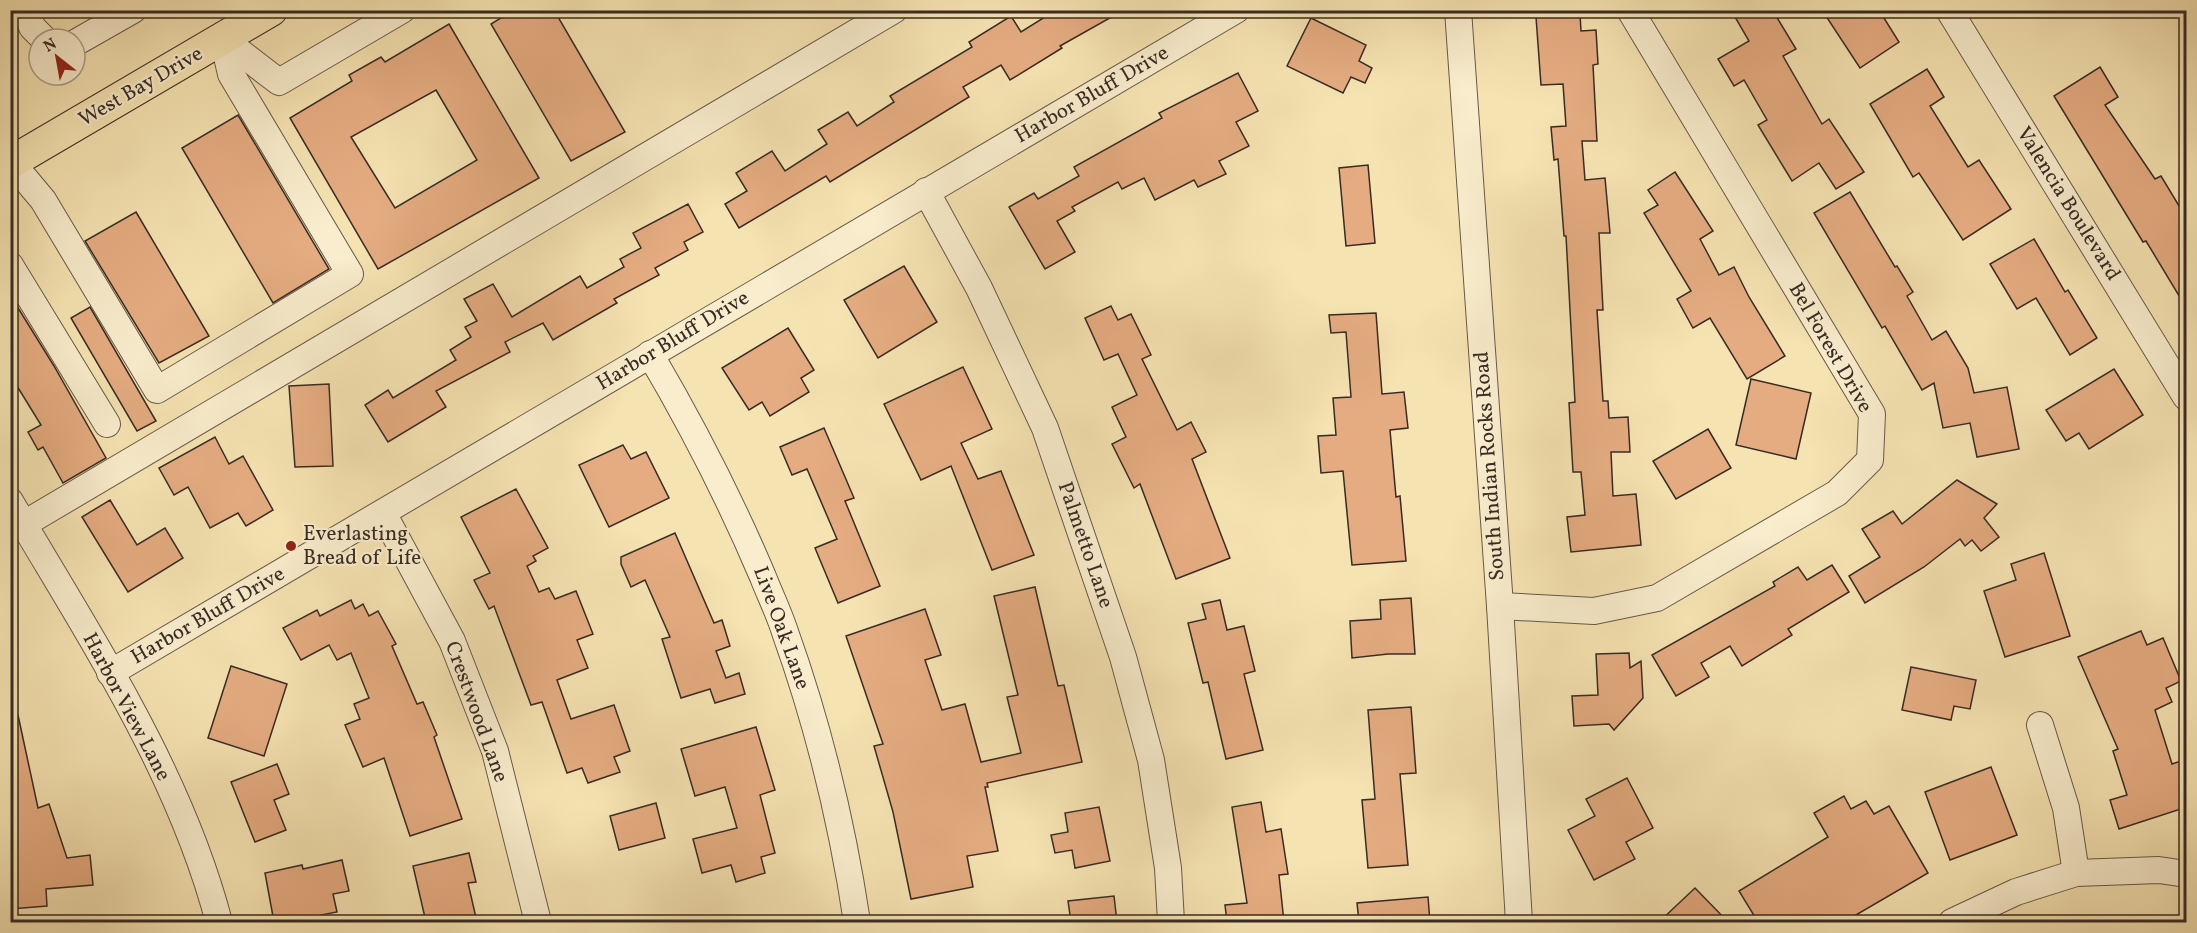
<svg xmlns="http://www.w3.org/2000/svg" width="2197" height="933" font-family="Vollkorn,serif">
<style>
.building{fill:#e5ac81;stroke:#382b25;stroke-width:1.5;fill-rule:evenodd}
.lines{fill:none;stroke-linecap:round;stroke-linejoin:round}
.minor-casing{stroke:#685948;stroke-width:28}
.major-casing{stroke:#382b25;stroke-width:34}
.minor{stroke:#f9edcd;stroke-width:26}
.major{stroke:#f6e3b2;stroke-width:32}
.poi-dot{fill:#8f2418;stroke:#f9edcd;stroke-width:2}
.labels{text-anchor:middle;dominant-baseline:central;stroke-width:4.5;stroke-linejoin:round;paint-order:stroke}
.street-label{font-size:21px;fill:#382b25;stroke:#f9edcd}
.poi-label{font-size:21px;fill:#382b25;stroke:#f9edcd;text-anchor:start}
</style>
<rect width="100%" height="100%" fill="#f6e3b2"/>
<filter id="stains"><feTurbulence type="fractalNoise" baseFrequency=".00333" numOctaves="4"/><feColorMatrix values="0 0 0 0 .2 0 0 0 0 .09 0 0 0 0 .02 0 0 0 .5 -.17"/></filter>
<radialGradient id="worn" r=".72"><stop offset=".6" stop-color="#630" stop-opacity="0"/><stop offset="1" stop-color="#630" stop-opacity=".3"/></radialGradient>
<g class="building">
<polygon points="514,10 554,10 625,132 571,161 491,24"/>
<polygon points="1056,10 1124,10 1060,46 1062,48 1010,80 1001,65 963,87 969,97 830,182 826,176 739,228 725,204 747,191 736,173 772,151 785,171 827,144 818,130 848,112 857,126 894,102 890,96 972,47 969,42 1011,16 1021,32"/>
<polygon points="1731,10 1773,11 1796,49 1783,56 1822,124 1829,119 1864,172 1836,189 1819,163 1792,181 1758,125 1767,120 1744,80 1734,86 1718,59 1749,41"/>
<polygon points="1822,10 1879,10 1899,42 1860,68"/>
<polygon points="1580,14 1581,31 1596,30 1598,64 1593,65 1597,141 1582,141 1585,180 1605,178 1610,233 1599,233 1603,310 1597,310 1603,401 1608,401 1609,418 1628,417 1630,452 1611,452 1613,496 1636,494 1641,545 1571,552 1567,517 1585,515 1581,472 1573,472 1569,403 1575,402 1566,236 1564,236 1558,159 1554,160 1551,127 1566,126 1563,84 1541,85 1536,17"/>
<polygon points="1311,18 1366,45 1359,61 1372,68 1365,83 1351,77 1343,93 1287,66"/>
<path d="M449 24 539 178 378 269 290 118 352 81 349 75 381 57 385 62ZM436 90 477 160 395 208 351 137Z"/>
<polygon points="2100,67 2118,97 2105,105 2155,179 2161,176 2187,219 2187,309 2146,241 2143,242 2054,96"/>
<polygon points="1927,69 1944,97 1930,106 1968,167 1979,160 2011,209 1963,240 1919,173 1913,177 1870,104"/>
<polygon points="1238,73 1258,111 1236,122 1249,146 1219,161 1226,174 1198,187 1194,180 1155,200 1144,178 1122,189 1118,182 1072,207 1075,211 1057,221 1075,252 1045,269 1009,207 1034,193 1038,199 1079,176 1074,167 1162,118 1159,113"/>
<polygon points="238,115 329,269 273,303 182,148"/>
<polygon points="1368,165 1375,243 1346,246 1339,168"/>
<polygon points="1675,172 1713,231 1700,239 1719,275 1734,267 1749,297 1785,356 1747,379 1710,318 1693,328 1677,299 1691,291 1644,213 1658,205 1648,190"/>
<polygon points="1850,192 1895,267 1897,266 1913,292 1907,296 1932,340 1946,331 1968,368 1974,393 2007,387 2019,449 1977,457 1970,423 1943,428 1934,383 1922,390 1885,326 1882,328 1814,213"/>
<polygon points="688,204 703,232 684,242 688,250 655,268 659,275 614,299 617,303 553,340 543,323 505,342 510,352 436,391 446,407 388,442 365,405 388,390 393,398 456,360 450,350 471,337 465,327 477,321 464,299 493,284 512,317 580,276 587,288 624,267 620,259 641,248 633,233"/>
<polygon points="136,212 209,336 159,363 85,241"/>
<polygon points="2034,239 2065,292 2068,290 2097,338 2070,355 2036,298 2017,309 1990,264"/>
<polygon points="904,266 937,322 878,358 844,300"/>
<polygon points="10,295 54,366 106,458 63,483 43,447 38,450 28,432 41,425 17,386 10,389"/>
<polygon points="1111,306 1118,320 1131,314 1151,355 1142,359 1177,430 1191,422 1206,452 1192,459 1230,558 1176,579 1140,484 1134,488 1112,444 1126,437 1112,407 1137,395 1118,354 1104,360 1085,318"/>
<polygon points="90,307 156,421 137,431 71,318"/>
<polygon points="1376,313 1382,394 1404,392 1408,428 1390,430 1396,497 1400,496 1406,561 1352,565 1343,471 1321,473 1318,436 1336,435 1333,398 1351,397 1346,332 1331,333 1329,315"/>
<polygon points="788,328 814,370 801,378 809,392 770,416 762,402 749,410 722,368"/>
<polygon points="963,367 992,429 961,443 978,479 1001,471 1034,555 992,570 951,466 921,480 884,404"/>
<polygon points="2114,369 2143,415 2089,449 2079,433 2066,441 2046,410"/>
<polygon points="1751,379 1811,393 1796,459 1736,445"/>
<polygon points="329,384 333,466 295,467 289,386"/>
<polygon points="824,428 854,498 845,501 880,586 838,603 815,548 837,539 807,469 792,475 780,447"/>
<polygon points="1708,429 1731,468 1676,499 1653,461"/>
<polygon points="215,437 229,464 243,456 273,510 246,526 238,513 210,528 188,487 174,495 159,468"/>
<polygon points="623,445 631,459 646,452 669,498 609,527 579,465"/>
<polygon points="1957,480 1997,504 1984,518 1999,537 1981,551 1972,540 1965,546 1960,539 1924,567 1865,603 1849,576 1880,557 1862,529 1893,511 1902,524"/>
<polygon points="516,489 548,548 533,556 536,561 527,566 539,592 549,588 555,599 576,591 593,634 577,640 588,668 557,680 571,719 614,705 630,751 614,757 620,772 588,783 582,768 567,773 542,702 531,705 494,606 489,609 474,580 490,573 461,517"/>
<polygon points="110,500 137,545 165,528 183,558 128,592 82,517"/>
<polygon points="675,533 714,623 722,620 730,646 716,651 726,678 739,673 745,694 715,703 710,689 681,698 662,639 670,637 645,580 631,587 621,564 621,557"/>
<polygon points="2044,553 2070,636 2005,657 1984,591 2016,580 2011,564"/>
<polygon points="1832,565 1849,592 1788,629 1792,635 1742,666 1730,646 1701,663 1709,677 1676,696 1652,655 1775,586 1773,582 1798,567 1807,580"/>
<polygon points="1035,587 1058,686 1064,685 1082,762 987,783 988,787 985,787 998,851 967,856 973,887 911,899 893,812 874,746 883,744 846,636 925,609 941,655 925,660 942,710 965,704 981,762 1021,753 1007,697 1018,695 994,596"/>
<polygon points="1411,598 1415,654 1388,654 1352,658 1350,621 1381,619 1380,600"/>
<polygon points="351,600 355,609 363,604 369,616 378,611 396,644 392,646 417,704 423,702 437,735 434,737 462,819 410,836 384,758 363,767 345,725 360,719 354,704 369,698 351,653 337,660 329,645 301,660 283,628 317,610 320,616"/>
<polygon points="1220,600 1227,630 1244,626 1255,671 1244,674 1263,750 1226,759 1208,682 1203,683 1188,623 1206,619 1202,604"/>
<polygon points="2141,631 2147,645 2163,638 2181,681 2166,688 2172,702 2155,710 2172,764 2187,759 2187,807 2119,829 2110,800 2127,795 2113,751 2118,749 2078,657"/>
<polygon points="1629,653 1630,668 1641,661 1643,698 1614,730 1609,724 1574,726 1572,696 1598,695 1596,654"/>
<polygon points="231,666 287,684 264,756 208,738"/>
<polygon points="1911,667 1976,680 1970,709 1954,706 1951,720 1902,710"/>
<polygon points="1411,707 1416,773 1400,774 1408,865 1368,868 1362,800 1375,799 1368,710"/>
<polygon points="18,715 38,808 49,804 67,858 90,855 93,885 46,889 47,906 10,909 10,716"/>
<polygon points="756,727 775,790 760,795 775,853 761,857 765,873 736,882 731,865 702,873 693,839 737,828 725,787 695,796 681,749"/>
<polygon points="277,764 289,794 274,800 286,830 255,842 231,782"/>
<polygon points="1991,767 2017,835 1950,860 1925,792"/>
<polygon points="1627,778 1653,828 1626,842 1635,859 1594,880 1568,830 1595,816 1586,799"/>
<polygon points="1844,796 1851,809 1866,801 1874,814 1889,806 1928,873 1844,922 1758,922 1739,891 1828,837 1814,813"/>
<polygon points="1261,802 1266,832 1281,829 1288,874 1279,875 1284,922 1227,922 1225,905 1247,903 1232,807"/>
<polygon points="656,803 665,838 619,850 610,816"/>
<polygon points="1099,807 1110,861 1075,868 1072,850 1055,853 1051,835 1068,832 1065,813"/>
<polygon points="469,853 476,882 468,883 477,922 426,922 413,866"/>
<polygon points="342,860 349,891 333,894 337,912 321,915 323,922 274,922 265,873 302,865 303,869"/>
<polygon points="1695,888 1728,922 1659,922"/>
<polygon points="1114,896 1117,922 1071,922 1068,901"/>
<polygon points="1428,897 1430,922 1359,922 1357,903"/>
</g>
<g class="lines">
<defs>
<g id="minor">
<polyline points="27,10 32,27 44,39"/>
<polyline points="1458,10 1500,606 1519,922"/>
<polyline points="1949,10 2186,397"/>
<polyline points="223,39 279,82 402,10"/>
<polyline points="75,43 133,10"/>
<polyline points="10,156 12,163 43,200 157,390 350,274 231,74 223,39"/>
<polyline points="926,191 979,288 1045,428 1123,657 1151,760 1168,868 1171,922"/>
<polyline points="10,265 107,424"/>
<path d="M650 354C693 427 730 499 763 577 770 595 779 613 785 632 819 727 842 822 857 922"/>
<path d="M10 501C89 636 179 770 219 922"/>
<polyline points="383,513 452,641 495,751 538,922"/>
<polyline points="24,524 894,10"/>
<polyline points="1500,606 1594,611 1657,598 1837,493 1870,460 1872,414 1630,10"/>
<polyline points="110,673 1236,10"/>
<polyline points="2040,725 2066,808 2076,873"/>
<polyline points="1952,922 2016,892 2076,873 2159,870 2186,874"/>
</g>
<polyline id="major" points="10,163 271,10"/>
</defs>
<use href="#minor" class="minor-casing"/>
<use href="#major" class="major-casing"/>
<use href="#minor" class="minor"/>
<use href="#major" class="major"/>
</g>
<circle class="poi-dot" cx="291" cy="546" r="6"/>
<g class="labels">
<g class="street-label">
<text transform="translate(141 87) rotate(-30)">West Bay Drive</text>
<text transform="translate(1092 95) rotate(-30)">Harbor Bluff Drive</text>
<text transform="translate(2068 204) rotate(58)">Valencia Boulevard</text>
<text transform="translate(673 341) rotate(-31)">Harbor Bluff Drive</text>
<text transform="translate(1830 348) rotate(60)">Bel Forest Drive</text>
<text transform="translate(1490 466) rotate(-94)">South Indian Rocks Road</text>
<text transform="translate(1085 545) rotate(71)">Palmetto Lane</text>
<text transform="translate(208 616) rotate(-30)">Harbor Bluff Drive</text>
<text transform="translate(781 628) rotate(70)">Live Oak Lane</text>
<text transform="translate(126 707) rotate(62)">Harbor View Lane</text>
<text transform="translate(476 712) rotate(70)">Crestwood Lane</text>
</g>
<g class="poi-label">
<text x="303" y="534">Everlasting<tspan x="303" dy="24">Bread of Life</tspan></text>
</g>
</g>
<rect width="2197" height="933" fill="none" stroke="#f6e3b2" stroke-width="36"/>
<rect x="12" y="12" width="2173" height="909" fill="none" stroke="#382b25" stroke-width="3"/>
<rect x="18" y="18" width="2161" height="897" fill="none" stroke="#382b25" stroke-width="1.5"/>
<g transform="translate(57 57) rotate(329)"><circle r="28" fill="#f9edcd" stroke="#ac9f8a" stroke-width="1.5"/>
<path d="M0-4.5L10 22L0 15L-10 22Z" fill="#8f2418"/>
<text y="-9" font-size="16" font-weight="bold" text-anchor="middle" fill="#382b25">N</text>
</g>
<rect width="100%" height="100%" filter="url(#stains)"/>
<rect width="100%" height="100%" fill="url(#worn)"/>
</svg>
